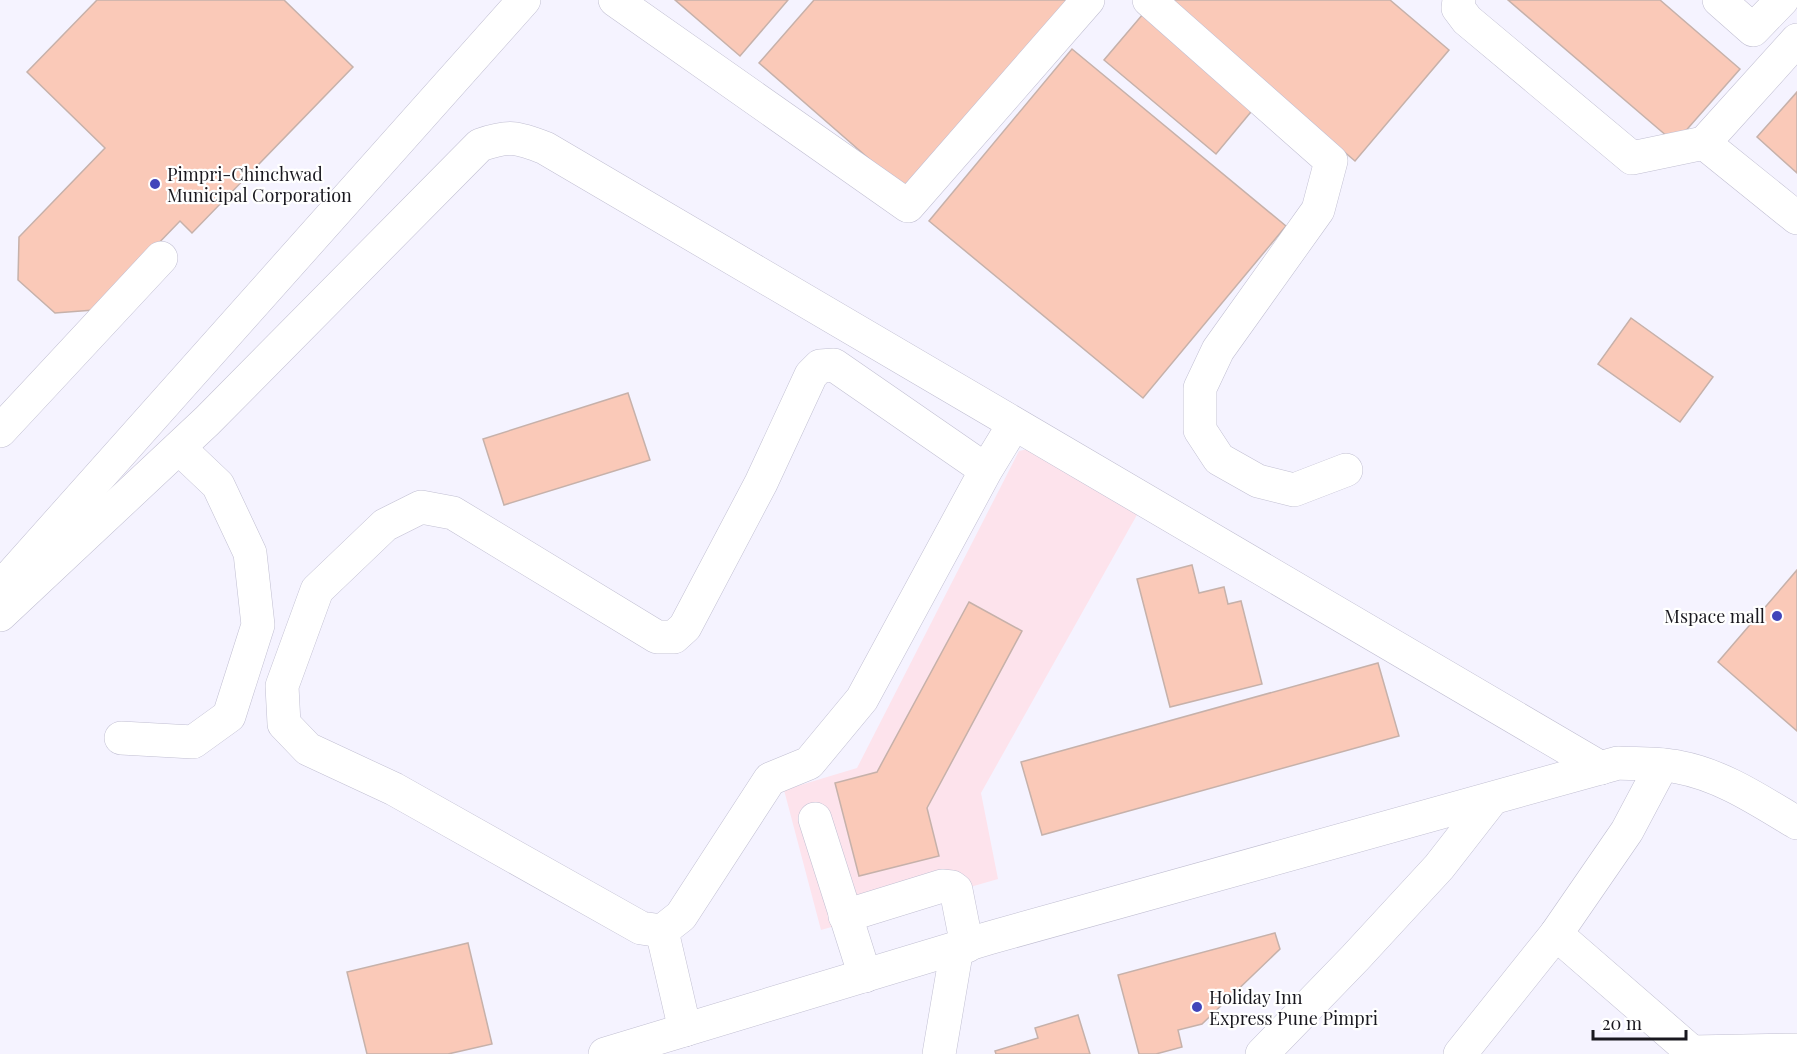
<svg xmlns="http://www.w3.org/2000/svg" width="1797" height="1054" font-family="'Playfair Display',serif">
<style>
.commercial{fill:#fde3ec}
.building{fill:#fac9b8;stroke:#c6b1aa;stroke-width:1.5}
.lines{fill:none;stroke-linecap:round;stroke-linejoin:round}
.minor-casing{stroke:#c1bfd2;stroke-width:34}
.minor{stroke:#fff;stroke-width:33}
.poi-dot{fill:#4145ba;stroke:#fff;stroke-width:2}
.labels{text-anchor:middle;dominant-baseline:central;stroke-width:4.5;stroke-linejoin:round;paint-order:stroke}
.poi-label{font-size:18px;fill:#19181f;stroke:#fff;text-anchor:start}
</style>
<rect width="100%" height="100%" fill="#f5f3ff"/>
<polygon class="commercial" points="1028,449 1138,513 981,793 998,879 821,930 784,790 857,768 1019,451"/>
<g class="building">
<polygon points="97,0 284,0 353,67 192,233 180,221 94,310 55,313 18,280 19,237 105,148 27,72"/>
<polygon points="675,0 788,0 740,56"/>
<polygon points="814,0 1074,0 906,191 759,63"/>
<polygon points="1166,0 1390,0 1449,50 1355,161"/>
<polygon points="1508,0 1660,0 1740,69 1675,143"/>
<polygon points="1143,14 1255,107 1216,154 1104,60"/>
<polygon points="1072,49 1286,226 1143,398 929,221"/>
<polygon points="1797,92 1797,173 1757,137"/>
<polygon points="1631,318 1713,377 1680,422 1598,364"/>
<polygon points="628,393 650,460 504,505 483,439"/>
<polygon points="1192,565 1199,593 1224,587 1228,604 1241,601 1262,684 1170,707 1137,579"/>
<polygon points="1797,570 1797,731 1718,662"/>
<polygon points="969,602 1022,631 927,808 939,856 859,876 835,783 877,772"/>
<polygon points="1378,663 1399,736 1042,835 1021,762"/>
<polygon points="1275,933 1280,949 1202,1024 1178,1030 1182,1047 1156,1054 1139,1054 1118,975"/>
<polygon points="468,943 492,1044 448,1054 367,1054 347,972"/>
<polygon points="1078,1015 1090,1054 996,1054 995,1051 1038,1038 1035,1028"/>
</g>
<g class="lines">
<defs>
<g id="minor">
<polyline points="615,0 908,206 1088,0"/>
<polyline points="1149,0 1331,161 1318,210 1218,350 1200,388 1200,430 1219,459 1258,481 1294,490 1346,470"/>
<polyline points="1459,0 1458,8 1467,20 1632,158 1704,143 1797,218"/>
<polyline points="1719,0 1753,30 1782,0"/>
<polyline points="1704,143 1797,40"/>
<polyline points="0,431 161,258"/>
<polyline points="986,470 834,365 820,366 811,375 761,483 685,627 674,637 657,637 453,513 421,507 385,525 317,590 282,686 284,724 308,749 394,789 641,928 662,931 681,916 770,779 809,763 862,699 986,470 1014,424"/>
<polyline points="0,588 524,0"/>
<path d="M0 615 207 421 480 145C509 135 517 137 545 148L1601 768"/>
<polyline points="121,738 193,742 229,716 258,625 250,553 218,485 179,448"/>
<polyline points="815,819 865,976"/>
<polyline points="845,916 942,886 952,887 956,890 967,946"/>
<polyline points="662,931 685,1030"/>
<polyline points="1556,934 1692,1052 1691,1054"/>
<polyline points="1692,1052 1797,1050"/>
<path d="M605 1054 989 938 1618 763C1638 764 1659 763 1678 767 1722 775 1760 801 1797 823"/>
<polyline points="939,1054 957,948"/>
<polyline points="1262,1054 1355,958 1439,867 1492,799"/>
<polyline points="1460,1054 1556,934 1627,831 1662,765"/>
</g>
</defs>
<use href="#minor" class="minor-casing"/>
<use href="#minor" class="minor"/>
</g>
<g class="poi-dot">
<circle cx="155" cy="184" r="6"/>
<circle cx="1777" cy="616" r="6"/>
<circle cx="1197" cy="1007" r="6"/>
</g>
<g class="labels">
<g class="poi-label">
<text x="167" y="174">Pimpri-Chinchwad<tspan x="167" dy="21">Municipal Corporation</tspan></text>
<text x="1765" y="616" text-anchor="end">Mspace mall</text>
<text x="1209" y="997">Holiday Inn<tspan x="1209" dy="21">Express Pune Pimpri</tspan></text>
</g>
</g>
<path d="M1593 1030v9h93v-9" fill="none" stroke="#19181f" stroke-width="3"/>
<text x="1602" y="1030" font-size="18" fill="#19181f" stroke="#ffffff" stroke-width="4.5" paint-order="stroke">20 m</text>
</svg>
